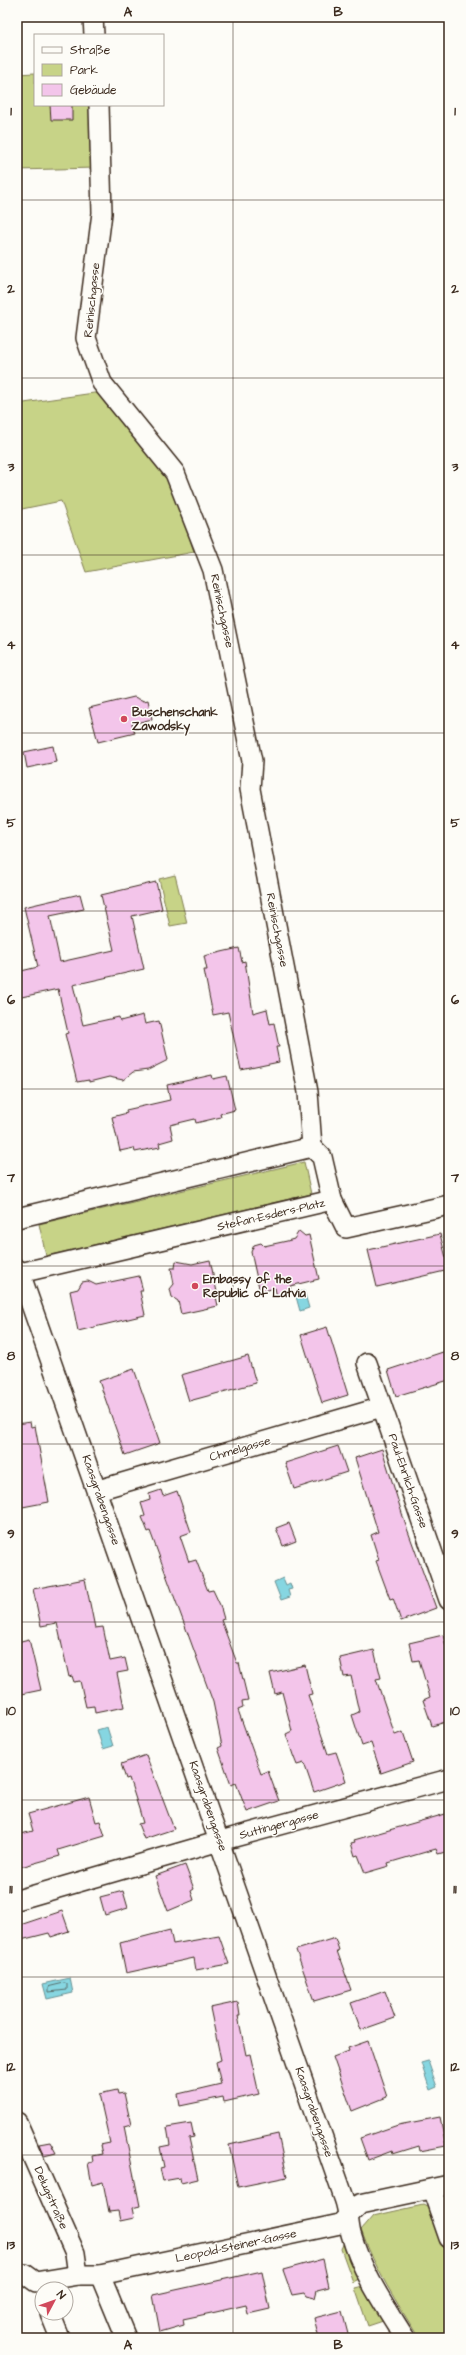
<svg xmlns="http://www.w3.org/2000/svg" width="466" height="2355" font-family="'Architects Daughter',sans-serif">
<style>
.green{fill:#c7d387;stroke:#817e52}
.water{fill:#86d6e1;stroke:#689193}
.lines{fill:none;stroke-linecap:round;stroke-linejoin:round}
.shore{stroke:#596f6c;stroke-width:1}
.building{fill:#f3c5ea;stroke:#3b2a1e}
.minor-casing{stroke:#3b2a1e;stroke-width:22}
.minor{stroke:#fdfcf7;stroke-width:19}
.grid{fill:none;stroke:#3b2a1e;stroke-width:1;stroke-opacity:0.55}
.poi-dot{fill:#d1495b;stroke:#fdfcf7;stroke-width:1.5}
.labels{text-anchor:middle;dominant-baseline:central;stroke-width:3;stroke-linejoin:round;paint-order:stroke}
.street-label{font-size:12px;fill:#3b2a1e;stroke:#fdfcf7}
.poi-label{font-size:12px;font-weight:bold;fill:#3b2a1e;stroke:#fdfcf7;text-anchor:start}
.neatline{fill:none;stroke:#3b2a1e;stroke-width:1.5}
.grid-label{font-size:13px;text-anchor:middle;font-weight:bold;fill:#3b2a1e}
</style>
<rect width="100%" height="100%" fill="#fdfcf7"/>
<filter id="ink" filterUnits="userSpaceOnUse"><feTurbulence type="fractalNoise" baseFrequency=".025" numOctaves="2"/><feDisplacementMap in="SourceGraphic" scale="8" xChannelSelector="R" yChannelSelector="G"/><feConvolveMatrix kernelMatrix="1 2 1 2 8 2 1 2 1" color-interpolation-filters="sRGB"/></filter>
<g filter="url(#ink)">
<g class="green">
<polygon points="35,73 35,105 103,105 95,168 17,170 17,74"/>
<polygon points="101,392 170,476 194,552 86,572 61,501 17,510 17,404"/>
<polygon points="175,875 187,923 170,926 159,879"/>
<polygon points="304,1162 311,1194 46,1256 39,1224"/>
<path d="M423 2205 431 2209 449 2260V2338H419C397 2303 375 2269 361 2230L373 2216Z"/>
<polygon points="344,2242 361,2278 353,2282 341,2249"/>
<polygon points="363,2286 383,2321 368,2326 355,2288"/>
</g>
<g class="water">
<polygon points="304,1291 309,1308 300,1311 295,1293"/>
<polygon points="283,1578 286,1585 290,1583 292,1589 288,1590 290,1597 281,1600 274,1582"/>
<polygon points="107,1727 113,1746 103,1749 97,1730"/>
<polygon points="70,1978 73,1993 47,1999 43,1984"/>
<polygon points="428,2061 437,2087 430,2090 421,2063"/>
</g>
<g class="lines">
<polygon class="shore" points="65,1983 67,1984 67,1990 49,1992 49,1987"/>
</g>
<g class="building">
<polygon points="50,105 72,105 72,120 51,120"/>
<polygon points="134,697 144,701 148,700 152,719 132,724 135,733 98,742 89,708"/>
<polygon points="53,746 56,762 27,768 24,752"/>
<polygon points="156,882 162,909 132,916 144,969 73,985 83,1025 119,1017 120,1021 143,1015 145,1024 159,1021 168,1060 148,1070 133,1072 123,1080 109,1077 89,1082 89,1080 77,1082 65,1034 68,1033 58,989 17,998 17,972 38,967 24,907 80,894 84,909 50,916 60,962 114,950 101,895"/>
<polygon points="239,948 242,962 245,961 253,1013 267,1009 270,1024 274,1023 279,1047 276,1047 279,1062 241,1070 228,1012 213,1015 204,970 207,970 204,956"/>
<polygon points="212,1075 213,1079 227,1076 235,1110 220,1114 221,1117 196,1123 195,1119 170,1125 173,1139 159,1143 160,1147 135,1152 134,1148 120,1151 112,1117 127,1113 126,1110 170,1100 167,1085"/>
<polygon points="299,1231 305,1236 309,1235 319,1279 290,1286 291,1294 277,1297 275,1288 260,1292 251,1252 254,1245 261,1243 264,1246 287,1241 294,1239"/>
<polygon points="440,1234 449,1270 377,1287 368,1250"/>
<polygon points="210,1260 217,1292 215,1292 218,1306 181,1314 178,1301 172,1297 170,1289 174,1284 171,1268 175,1268 176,1261 192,1264"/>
<polygon points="139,1276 143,1291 140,1291 145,1315 78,1331 70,1291 78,1289 82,1282 88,1281 96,1285"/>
<polygon points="327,1327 348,1395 322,1403 301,1335"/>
<polygon points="449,1350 449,1380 396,1396 388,1370"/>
<polygon points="248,1356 256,1383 189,1401 181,1375"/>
<polygon points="134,1369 160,1443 125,1455 99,1381"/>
<polygon points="30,1422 31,1427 35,1426 49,1502 17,1508 17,1424"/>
<polygon points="338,1446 347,1472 294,1489 285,1463"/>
<polygon points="382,1449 405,1523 436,1608 401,1621 393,1598 390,1599 376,1561 379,1560 371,1535 378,1532 355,1458"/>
<polygon points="161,1490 163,1496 177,1491 191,1532 180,1536 189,1562 196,1560 208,1591 213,1590 220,1605 224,1619 221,1620 237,1663 239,1663 248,1700 242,1701 243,1708 238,1710 261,1774 268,1771 279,1801 247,1812 236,1783 231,1785 225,1768 218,1748 222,1746 213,1702 150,1531 148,1532 142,1517 145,1516 141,1503 150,1500 149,1494"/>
<polygon points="289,1523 296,1541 283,1546 276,1528"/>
<polygon points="85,1579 95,1628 103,1627 110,1661 125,1658 128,1671 117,1673 124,1707 95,1713 94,1706 86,1707 80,1681 74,1682 72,1676 69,1677 57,1623 41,1626 33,1589"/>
<polygon points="443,1635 446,1646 449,1645 449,1721 432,1726 423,1700 430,1697 419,1660 413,1661 409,1643"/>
<polygon points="29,1639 41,1690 17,1695 17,1642"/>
<polygon points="374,1650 381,1678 376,1679 395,1735 403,1732 413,1762 381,1773 371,1743 362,1746 352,1715 359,1712 351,1676 344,1677 340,1658"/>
<polygon points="305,1665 312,1694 308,1695 328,1754 336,1752 346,1781 314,1792 304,1763 297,1765 293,1755 286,1734 292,1731 282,1692 275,1694 270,1673"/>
<polygon points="146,1755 174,1829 144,1839 138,1824 143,1823 139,1809 129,1778 126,1779 121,1764"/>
<polygon points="89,1797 96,1822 100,1821 105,1836 58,1850 60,1856 17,1868 17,1835 33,1831 28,1814"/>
<polygon points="449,1813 449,1851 438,1854 436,1849 388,1863 389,1866 365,1873 358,1855 355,1856 351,1843 355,1842 354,1840"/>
<polygon points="185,1865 194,1889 191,1891 194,1900 168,1911 155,1876"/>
<polygon points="123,1891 128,1908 105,1915 100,1897"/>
<polygon points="62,1911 69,1931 51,1937 49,1933 17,1941 17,1926"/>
<polygon points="170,1930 173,1944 219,1936 229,1964 196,1970 194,1958 126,1973 120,1943"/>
<polygon points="335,1938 339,1950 337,1951 351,1990 314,2001 296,1950"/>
<polygon points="385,1991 395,2018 361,2030 351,2003"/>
<polygon points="238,2002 240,2016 238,2016 246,2055 250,2054 259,2094 224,2102 223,2097 180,2106 178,2094 221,2084 216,2062 221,2060 210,2008"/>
<polygon points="368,2041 387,2097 352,2111 333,2057 349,2051 348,2048"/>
<polygon points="117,2090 118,2094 124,2093 131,2125 124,2127 140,2206 132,2208 134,2218 120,2221 118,2211 109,2212 103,2182 92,2185 88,2163 93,2162 92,2156 102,2154 100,2145 110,2143 99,2094"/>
<polygon points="440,2117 446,2146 420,2151 419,2146 393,2154 392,2151 368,2160 360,2138 398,2125"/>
<polygon points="191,2123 194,2137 189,2138 198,2179 181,2183 180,2178 163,2181 160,2168 164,2167 160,2147 170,2145 167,2127"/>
<polygon points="278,2134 287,2177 238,2187 229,2145"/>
<polygon points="50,2142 56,2153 44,2156 39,2144"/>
<polygon points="323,2259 329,2287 317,2290 315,2298 306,2296 304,2293 292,2295 283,2270"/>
<polygon points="262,2271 270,2309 248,2314 246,2305 216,2312 183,2319 184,2325 160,2332 153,2295"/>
<polygon points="342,2311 349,2338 319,2338 314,2318"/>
</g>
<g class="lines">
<defs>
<g id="minor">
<polyline points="93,17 94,35"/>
<polyline points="99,105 102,213 86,338 102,383 175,473 213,570 252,761 250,789 308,1092 312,1147"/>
<polyline points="312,1147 322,1157 332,1200 346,1228 449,1205"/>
<polyline points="17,1218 312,1147"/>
<path d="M17 1269 20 1273 344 2198C349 2211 348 2222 351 2234 361 2271 385 2306 405 2338"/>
<polyline points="20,1273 332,1200"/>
<polyline points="367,1363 449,1600"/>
<polyline points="98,1490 382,1407"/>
<polyline points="17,1900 220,1841 449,1779"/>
<polyline points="17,2122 75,2253 78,2275"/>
<polyline points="432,2189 449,2238"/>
<polyline points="17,2275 25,2274 36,2282 78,2275 100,2275 340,2224 360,2204 449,2185"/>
<polyline points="100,2275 126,2338"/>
<polyline points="50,2313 60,2338"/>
</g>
</defs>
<use href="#minor" class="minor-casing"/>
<use href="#minor" class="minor"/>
</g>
</g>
<path class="grid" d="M233 17V2338M17 200H449M17 378H449M17 555H449M17 733H449M17 911H449M17 1089H449M17 1266H449M17 1444H449M17 1622H449M17 1800H449M17 1977H449M17 2155H449"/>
<g class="poi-dot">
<circle cx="124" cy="719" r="4"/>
<circle cx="195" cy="1286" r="4"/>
</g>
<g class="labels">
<g class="street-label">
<text transform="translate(92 300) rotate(-84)">Reinischgasse</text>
<text transform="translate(222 611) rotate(78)">Reinischgasse</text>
<text transform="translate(277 930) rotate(79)">Reinischgasse</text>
<text transform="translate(271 1215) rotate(-13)">Stefan-Esders-Platz</text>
<text transform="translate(240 1449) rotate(-16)">Chmelgasse</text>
<text transform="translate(408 1481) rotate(71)">Paul-Ehrlich-Gasse</text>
<text transform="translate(101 1500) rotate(71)">Kaasgrabengasse</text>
<text transform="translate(208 1806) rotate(71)">Kaasgrabengasse</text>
<text transform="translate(279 1825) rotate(-15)">Suttingergasse</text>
<text transform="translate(314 2112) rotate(71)">Kaasgrabengasse</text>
<text transform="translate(51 2198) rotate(66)">Delugstraße</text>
<text transform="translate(236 2246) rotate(-12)">Leopold-Steiner-Gasse</text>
</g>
<g class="poi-label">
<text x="132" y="712">Buschenschank<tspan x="132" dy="14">Zawodsky</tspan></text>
<text x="203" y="1279">Embassy of the<tspan x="203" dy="14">Republic of Latvia</tspan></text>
</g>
</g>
<rect width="466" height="2355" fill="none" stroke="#fdfcf7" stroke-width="44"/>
<rect x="34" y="34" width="130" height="72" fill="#fdfcf7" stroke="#afa8a0"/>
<rect x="42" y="47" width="20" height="6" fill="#fdfcf7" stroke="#afa8a0"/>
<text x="70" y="54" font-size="12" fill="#3b2a1e">Straße</text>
<rect x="42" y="64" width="20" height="12" fill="#c7d387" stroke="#afa8a0"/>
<text x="70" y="74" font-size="12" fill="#3b2a1e">Park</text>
<rect x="42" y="84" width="20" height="12" fill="#f3c5ea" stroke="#afa8a0"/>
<text x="70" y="94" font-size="12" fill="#3b2a1e">Gebäude</text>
<g transform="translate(54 2301) rotate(49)"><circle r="19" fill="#fdfcf7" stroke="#afa8a0"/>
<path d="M0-3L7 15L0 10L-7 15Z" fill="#d1495b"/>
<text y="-6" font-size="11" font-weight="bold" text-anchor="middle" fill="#3b2a1e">N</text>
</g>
<rect x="22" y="22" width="422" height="2311" class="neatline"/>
<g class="grid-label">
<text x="128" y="16">A</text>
<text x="338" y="16">B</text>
<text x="11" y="115">1</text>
<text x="455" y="115">1</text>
<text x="11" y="293">2</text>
<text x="455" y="293">2</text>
<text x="11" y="471">3</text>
<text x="455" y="471">3</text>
<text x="11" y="649">4</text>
<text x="455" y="649">4</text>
<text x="11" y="827">5</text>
<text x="455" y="827">5</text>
<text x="11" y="1004">6</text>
<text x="455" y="1004">6</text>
<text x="11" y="1182">7</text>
<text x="455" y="1182">7</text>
<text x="11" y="1360">8</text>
<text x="455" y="1360">8</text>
<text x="11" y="1538">9</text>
<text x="455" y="1538">9</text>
<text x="11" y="1715">10</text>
<text x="455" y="1715">10</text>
<text x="11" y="1893">11</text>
<text x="455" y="1893">11</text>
<text x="11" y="2071">12</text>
<text x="455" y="2071">12</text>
<text x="11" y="2249">13</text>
<text x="455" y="2249">13</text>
<text x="128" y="2349">A</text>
<text x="338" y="2349">B</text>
</g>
</svg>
